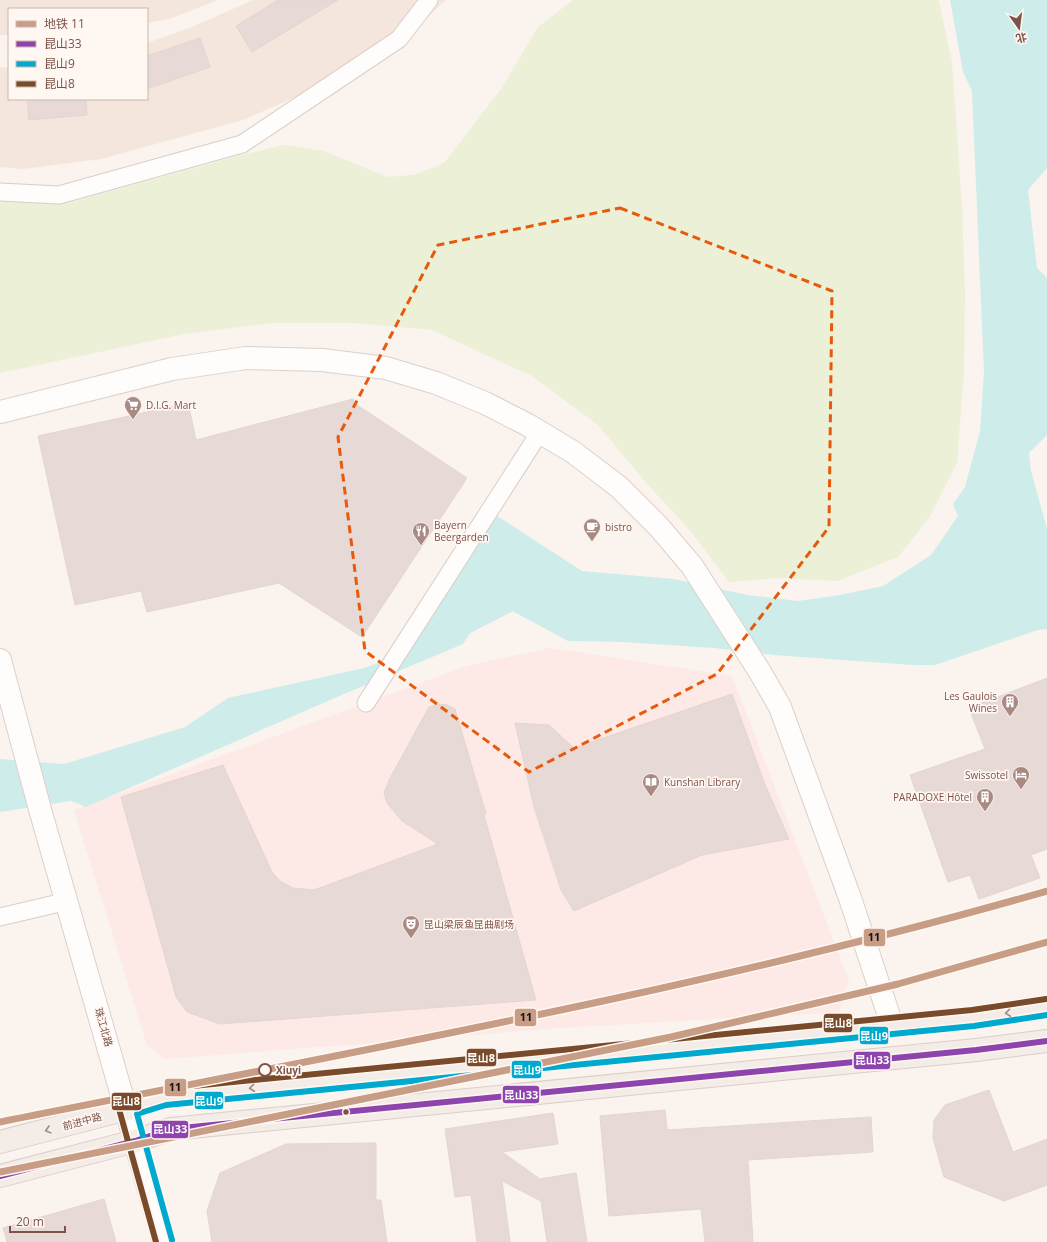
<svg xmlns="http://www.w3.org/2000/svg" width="1047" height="1242" font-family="'Open Sans','Noto Sans SC',sans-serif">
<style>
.residential{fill:#f4e6dd}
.commercial{fill:#fde9e5}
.green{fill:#ebf0d7}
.water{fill:#ceedea}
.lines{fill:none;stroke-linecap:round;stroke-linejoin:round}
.canal{stroke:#ceedea;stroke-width:19}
.building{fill:#e7d9d5;stroke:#e4d5cf}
.street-casing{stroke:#d9ceca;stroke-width:19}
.secondary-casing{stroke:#dbd0cb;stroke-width:24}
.primary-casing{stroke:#dcceca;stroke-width:24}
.street{stroke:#fefdfc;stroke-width:17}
.secondary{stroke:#fefdfc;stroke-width:22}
.primary{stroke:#f4ece6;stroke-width:22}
.bus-1-casing{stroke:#fff7f2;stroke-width:9}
.bus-2-casing{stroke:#fff7f2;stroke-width:9}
.bus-3-casing{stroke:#fff7f2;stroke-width:9}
.bus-1{stroke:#8e44ad;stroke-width:6}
.bus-2{stroke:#00a9ce;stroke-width:6}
.bus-3{stroke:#7a4b2a;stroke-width:6}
.metro-1-casing{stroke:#fff7f2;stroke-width:10}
.metro-1{stroke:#c89d85;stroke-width:7}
.oneway{stroke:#a78880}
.marked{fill:none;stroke:#e8590c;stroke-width:3;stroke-dasharray:8 5;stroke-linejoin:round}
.stop-dot{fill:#fff7f2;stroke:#7d5249;stroke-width:2}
.bus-dot{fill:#7d5249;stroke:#fff7f2;stroke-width:1.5}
.labels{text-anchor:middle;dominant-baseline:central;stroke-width:3.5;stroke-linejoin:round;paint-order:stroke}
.poi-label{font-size:10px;fill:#7d5249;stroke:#fff7f2;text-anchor:start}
.street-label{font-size:10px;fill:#7d5249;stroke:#fff7f2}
.stop-label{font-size:10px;font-weight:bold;fill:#7d5249;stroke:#fff7f2;text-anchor:start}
.line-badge{stroke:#fff7f2;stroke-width:1.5}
.badge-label{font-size:11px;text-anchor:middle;font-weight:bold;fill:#fff}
.pale-badge-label{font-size:11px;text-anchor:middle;font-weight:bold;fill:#111}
</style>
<rect width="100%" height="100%" fill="#faf3ee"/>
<g class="residential">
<polygon points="0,0 218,0 169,19 147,23 147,9 9,9 9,35 0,35"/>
<polygon points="253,0 446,0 413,31 356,70 243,120 101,159 23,169 0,167 0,67 9,68 9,99 147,99 147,43 192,27"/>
</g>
<polygon class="commercial" points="550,648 732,676 849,981 839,1012 560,1028 165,1059 147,1045 74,810 467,666"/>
<polygon class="green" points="573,0 938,0 939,1 952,62 962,206 965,296 964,370 957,463 929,518 898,557 837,581 778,578 729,582 688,528 649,486 597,424 532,376 432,330 354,323 271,323 184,334 0,373 0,200 67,203 245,154 284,145 324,151 387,177 414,175 444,163 501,89 538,27"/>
<polygon class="water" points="950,0 1047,0 1047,168 1028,190 1037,268 1047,278 1047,435 1029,453 1031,471 1047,529 1047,629 1038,630 935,665 913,665 774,655 714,648 623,642 568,641 492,600 463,644 337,697 86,807 71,801 0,812 0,759 64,764 185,727 228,698 364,668 401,655 494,514 582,571 674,579 747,595 798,601 840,595 883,586 931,555 958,516 953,504 965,487 980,431 984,373 972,91 963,72"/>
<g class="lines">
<polyline class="canal" points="457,629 526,594"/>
</g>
<g class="building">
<polygon points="278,0 338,0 252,52 236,26"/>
<polygon points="200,38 210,67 147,89 147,56"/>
<polygon points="27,99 86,99 87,115 29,120"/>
<polygon points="353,399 354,403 467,478 362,637 279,583 147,612 141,591 75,605 38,436 188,403 196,440"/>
<polygon points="1047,678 1047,849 1031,855 1040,878 979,899 970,875 948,882 910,775 985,749 969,708"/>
<polygon points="732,694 766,787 789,839 702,855 574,911 561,890 534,807 515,723 549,725 574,748"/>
<polygon points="438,704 447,705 455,709 486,814 484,815 536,1000 220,1024 187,1012 176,997 121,797 223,765 272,872 280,881 293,888 314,890 438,844 402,821 387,803 384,793 389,780 429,707"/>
<polygon points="989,1090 1013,1152 1047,1139 1047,1185 1004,1201 944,1177 933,1138 934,1120 945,1105"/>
<polygon points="665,1110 667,1130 871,1117 873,1152 748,1160 753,1242 705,1242 701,1209 609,1216 600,1116"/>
<polygon points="553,1113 558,1144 502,1152 540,1179 576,1173 587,1242 547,1242 541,1201 502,1181 510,1242 477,1242 471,1195 455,1197 445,1129"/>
<polygon points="376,1143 376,1200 381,1200 387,1242 212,1242 207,1211 220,1173 286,1144"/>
<polygon points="104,1199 116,1242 7,1242 3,1228"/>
</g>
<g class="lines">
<defs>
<g id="street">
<polyline points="0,192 59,195 242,144 399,39 429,0"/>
<polyline points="366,703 540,432"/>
<polyline points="0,917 68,901"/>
</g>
<g id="secondary">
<polyline points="0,412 172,369 246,358 322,360 386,368 436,383 485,403 528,425 573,452 619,487 659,527 692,566 760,672 780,707 850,898 892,1025"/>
<polyline points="0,660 41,813 164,1242"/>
</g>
<g id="primary">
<polyline points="0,1142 127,1109 164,1097 973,1018 1047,1007"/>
<polyline points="0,1176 135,1141 171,1129 976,1050 1047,1041"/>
</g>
</defs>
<use href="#street" class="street-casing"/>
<use href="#secondary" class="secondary-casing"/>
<use href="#primary" class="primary-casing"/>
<use href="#street" class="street"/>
<use href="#secondary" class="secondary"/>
<use href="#primary" class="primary"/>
<defs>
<polyline id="bus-1" points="0,1176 135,1141 171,1129 976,1050 1047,1041"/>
<polyline id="bus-2" points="172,1240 137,1114 166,1105 974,1026 1047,1015"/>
<polyline id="bus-3" points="156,1242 119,1109 124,1102 162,1089 972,1010 1046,999"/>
</defs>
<use href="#bus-1" class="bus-1-casing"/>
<use href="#bus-2" class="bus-2-casing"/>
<use href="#bus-3" class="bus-3-casing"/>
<use href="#bus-1" class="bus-1"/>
<use href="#bus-2" class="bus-2"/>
<use href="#bus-3" class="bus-3"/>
<defs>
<g id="metro-1">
<path d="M0 1122C351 1052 703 990 1047 891"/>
<polyline points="0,1172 671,1037 898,984 1047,942"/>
</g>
</defs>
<use href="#metro-1" class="metro-1-casing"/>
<use href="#metro-1" class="metro-1"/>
</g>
<defs><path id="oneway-chevron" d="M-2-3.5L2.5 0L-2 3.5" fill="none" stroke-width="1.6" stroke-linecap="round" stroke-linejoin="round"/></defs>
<g class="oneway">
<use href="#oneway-chevron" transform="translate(1008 1013) rotate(172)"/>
<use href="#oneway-chevron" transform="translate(252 1088) rotate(174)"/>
<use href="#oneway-chevron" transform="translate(48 1130) rotate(165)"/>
</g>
<path class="marked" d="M620 208 832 291 829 527 717 674 529 772 365 651 338 437 438 245Z"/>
<defs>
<symbol id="supermarket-pin" viewBox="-11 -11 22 30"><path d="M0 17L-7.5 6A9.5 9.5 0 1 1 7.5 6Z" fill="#a98a83" stroke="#fff7f2"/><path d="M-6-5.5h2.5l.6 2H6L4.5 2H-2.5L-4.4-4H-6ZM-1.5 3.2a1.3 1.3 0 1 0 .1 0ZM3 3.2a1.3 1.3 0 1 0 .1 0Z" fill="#fff"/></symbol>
<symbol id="cafe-pin" viewBox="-11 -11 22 30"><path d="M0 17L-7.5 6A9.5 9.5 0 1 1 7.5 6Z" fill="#a98a83" stroke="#fff7f2"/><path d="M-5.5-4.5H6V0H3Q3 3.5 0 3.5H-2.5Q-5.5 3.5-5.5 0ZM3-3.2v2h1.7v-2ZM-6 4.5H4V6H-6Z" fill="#fff"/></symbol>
<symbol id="restaurant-pin" viewBox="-11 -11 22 30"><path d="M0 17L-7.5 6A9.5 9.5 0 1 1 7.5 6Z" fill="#a98a83" stroke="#fff7f2"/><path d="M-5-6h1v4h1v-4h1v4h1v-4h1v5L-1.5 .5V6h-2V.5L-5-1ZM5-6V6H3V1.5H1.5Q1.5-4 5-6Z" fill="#fff"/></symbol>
<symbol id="building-pin" viewBox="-11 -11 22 30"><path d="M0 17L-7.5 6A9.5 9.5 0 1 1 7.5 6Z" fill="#a98a83" stroke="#fff7f2"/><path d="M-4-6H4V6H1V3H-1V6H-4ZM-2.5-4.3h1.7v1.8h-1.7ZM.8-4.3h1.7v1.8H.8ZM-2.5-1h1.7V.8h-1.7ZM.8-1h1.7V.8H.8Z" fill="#fff"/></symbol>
<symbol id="hotel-pin" viewBox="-11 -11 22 30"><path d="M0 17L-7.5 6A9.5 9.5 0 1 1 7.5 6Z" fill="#a98a83" stroke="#fff7f2"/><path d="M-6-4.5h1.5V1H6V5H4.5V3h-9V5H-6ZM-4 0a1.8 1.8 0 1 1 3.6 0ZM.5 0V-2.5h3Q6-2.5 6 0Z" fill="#fff"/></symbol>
<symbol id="library-pin" viewBox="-11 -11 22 30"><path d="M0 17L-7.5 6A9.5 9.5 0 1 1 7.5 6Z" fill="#a98a83" stroke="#fff7f2"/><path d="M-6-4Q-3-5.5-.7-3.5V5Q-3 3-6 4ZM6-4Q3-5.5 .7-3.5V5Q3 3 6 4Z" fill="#fff"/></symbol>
<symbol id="theatre-pin" viewBox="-11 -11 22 30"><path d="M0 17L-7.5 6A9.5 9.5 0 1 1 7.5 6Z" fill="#a98a83" stroke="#fff7f2"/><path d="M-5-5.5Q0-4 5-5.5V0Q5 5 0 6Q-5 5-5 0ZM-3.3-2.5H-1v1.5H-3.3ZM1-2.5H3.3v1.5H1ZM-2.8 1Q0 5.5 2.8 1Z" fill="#fff"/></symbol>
</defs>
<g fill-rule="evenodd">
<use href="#supermarket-pin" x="123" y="395" width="20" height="27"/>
<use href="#cafe-pin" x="582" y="517" width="20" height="27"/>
<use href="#restaurant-pin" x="411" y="521" width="20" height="27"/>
<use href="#building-pin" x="1000" y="692" width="20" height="27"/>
<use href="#hotel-pin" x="1011" y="765" width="20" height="27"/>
<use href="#library-pin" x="641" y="772" width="20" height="27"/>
<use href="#building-pin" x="975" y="787" width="20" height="27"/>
<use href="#theatre-pin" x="401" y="914" width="20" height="27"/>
</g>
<circle class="stop-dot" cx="265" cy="1070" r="6"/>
<circle class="bus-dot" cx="346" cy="1112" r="3.5"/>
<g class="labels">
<g class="poi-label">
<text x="146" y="405">D.I.G. Mart</text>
<text x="434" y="525">Bayern<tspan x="434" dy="12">Beergarden</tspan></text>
<text x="605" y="527">bistro</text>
<text x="997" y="696" text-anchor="end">Les Gaulois<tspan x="997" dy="12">Wines</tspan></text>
<text x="1008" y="775" text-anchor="end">Swissotel</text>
<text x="664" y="782">Kunshan Library</text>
<text x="972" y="797" text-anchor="end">PARADOXE Hôtel</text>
<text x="424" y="924">昆山梁辰鱼昆曲剧场</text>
</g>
<g class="street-label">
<text transform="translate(104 1027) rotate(74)">珠江北路</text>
<text transform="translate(82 1121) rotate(-15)">前进中路</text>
</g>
<g class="stop-label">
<text x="276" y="1070">Xiuyi</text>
</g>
</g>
<g class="line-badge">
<rect x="863" y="928" width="23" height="19" rx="4" fill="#c89d85"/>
<rect x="514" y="1008" width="23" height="19" rx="4" fill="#c89d85"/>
<rect x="823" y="1013" width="30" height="20" rx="4" fill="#7a4b2a"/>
<rect x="859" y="1026" width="30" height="19" rx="4" fill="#00a9ce"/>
<rect x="466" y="1048" width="31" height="19" rx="4" fill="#7a4b2a"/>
<rect x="853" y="1051" width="38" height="19" rx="4" fill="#8e44ad"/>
<rect x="511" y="1060" width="31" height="19" rx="4" fill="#00a9ce"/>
<rect x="164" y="1078" width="23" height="19" rx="4" fill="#c89d85"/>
<rect x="502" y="1085" width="38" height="19" rx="4" fill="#8e44ad"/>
<rect x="194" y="1091" width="30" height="19" rx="4" fill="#00a9ce"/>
<rect x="111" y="1092" width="31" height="19" rx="4" fill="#7a4b2a"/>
<rect x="151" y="1120" width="38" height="19" rx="4" fill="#8e44ad"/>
</g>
<g class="badge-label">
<text x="838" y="1027">昆山8</text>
<text x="874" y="1040">昆山9</text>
<text x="481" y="1062">昆山8</text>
<text x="872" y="1064">昆山33</text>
<text x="527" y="1074">昆山9</text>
<text x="521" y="1099">昆山33</text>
<text x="209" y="1105">昆山9</text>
<text x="126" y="1105">昆山8</text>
<text x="170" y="1133">昆山33</text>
</g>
<g class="pale-badge-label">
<text x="874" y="941">11</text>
<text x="526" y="1021">11</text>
<text x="175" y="1091">11</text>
</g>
<rect x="8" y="8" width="140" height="92" fill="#fff7f2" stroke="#cbb5ae"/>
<rect x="16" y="21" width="20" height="6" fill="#c89d85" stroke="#cbb5ae"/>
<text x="44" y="28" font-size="12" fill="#7d5249">地铁 11</text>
<rect x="16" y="41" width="20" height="6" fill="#8e44ad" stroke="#cbb5ae"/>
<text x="44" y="48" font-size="12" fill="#7d5249">昆山33</text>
<rect x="16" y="61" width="20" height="6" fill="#00a9ce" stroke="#cbb5ae"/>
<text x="44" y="68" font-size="12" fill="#7d5249">昆山9</text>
<rect x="16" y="81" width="20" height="6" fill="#7a4b2a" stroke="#cbb5ae"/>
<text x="44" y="88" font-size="12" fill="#7d5249">昆山8</text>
<g transform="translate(1019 28) rotate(166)" stroke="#fff7f2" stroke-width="3" paint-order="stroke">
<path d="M0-3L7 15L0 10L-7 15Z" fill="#7d5249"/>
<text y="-6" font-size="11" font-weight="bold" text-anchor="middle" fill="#7d5249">北</text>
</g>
<path d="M10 1226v6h55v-6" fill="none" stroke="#7d5249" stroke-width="2"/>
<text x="16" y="1226" font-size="12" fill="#7d5249" stroke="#fff7f2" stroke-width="3" paint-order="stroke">20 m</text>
</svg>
